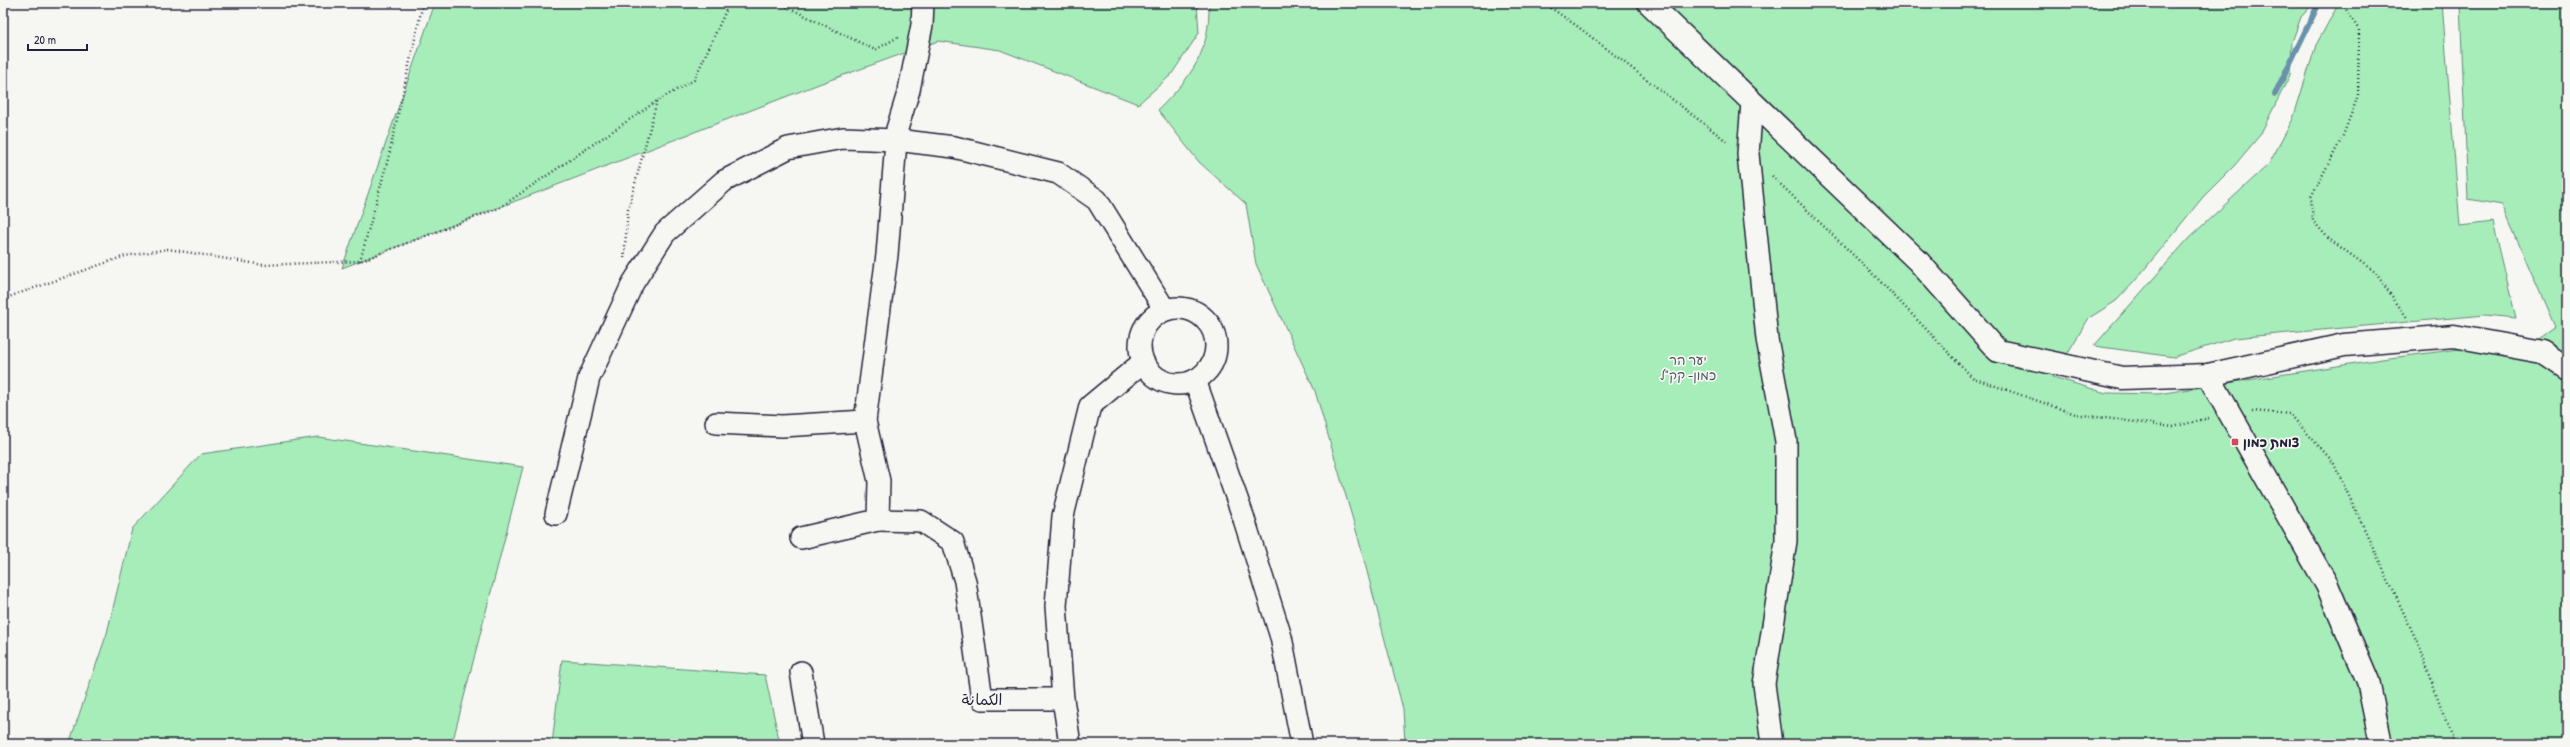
<svg xmlns="http://www.w3.org/2000/svg" width="2570" height="747" font-family="'Patrick Hand','Playpen Sans Arabic','Playpen Sans Hebrew',sans-serif">
<style>
.green{fill:#a7edb9;stroke:#64887a}
.lines{fill:none;stroke-linecap:round;stroke-linejoin:round}
.stream{stroke:#6792ab;stroke-width:6}
.minor-casing{stroke:#22223b;stroke-width:24}
.major-casing{stroke:#22223b;stroke-width:25}
.path{stroke:#22223b;stroke-width:2.5;stroke-dasharray:1 3;stroke-linecap:butt}
.minor{stroke:#f6f6f2;stroke-width:21}
.major{stroke:#f6f6f2;stroke-width:22}
.poi-dot{fill:#d1495b;stroke:#f6f6f2;stroke-width:1.5}
.labels{text-anchor:middle;dominant-baseline:central;stroke-width:3.5;stroke-linejoin:round;paint-order:stroke}
.park-label{font-size:13px;fill:#43555a;stroke:#f6f6f2}
.poi-label{font-size:13px;font-weight:bold;fill:#22223b;stroke:#f6f6f2;text-anchor:start}
.quarter-label{font-size:15px;fill:#22223b;stroke:#f6f6f2}
</style>
<rect width="100%" height="100%" fill="#f6f6f2"/>
<filter id="ink" filterUnits="userSpaceOnUse"><feTurbulence type="fractalNoise" baseFrequency=".025" numOctaves="2"/><feDisplacementMap in="SourceGraphic" scale="8" xChannelSelector="R" yChannelSelector="G"/><feConvolveMatrix kernelMatrix="1 2 1 2 8 2 1 2 1" color-interpolation-filters="sRGB"/></filter>
<g filter="url(#ink)">
<g class="green">
<polygon points="435,3 1197,3 1199,33 1171,75 1138,104 1000,50 938,41 819,84 342,268"/>
<path d="M1209 3H2314L2301 17 2292 42 2290 75 2260 135 2234 166 2203 197 2135 281 2116 301 2089 318 2053 377 2106 393 2158 394 2382 359 2460 349 2516 354 2555 327 2502 205 2468 199 2460 3H2567V744H1405L1403 709 1358 537 1315 391 1256 264 1246 204 1199 162 1158 110C1192 76 1210 53 1209 3Z"/>
<polygon points="2339,3 2442,3 2460,226 2493,222 2516,318 2485,315 2234,338 2174,357 2094,346 2189,238 2269,164 2293,119 2316,45"/>
<polygon points="318,437 523,467 453,740 461,744 69,744 107,633 132,529 201,454"/>
<polygon points="562,660 765,675 780,744 552,744"/>
</g>
<g class="lines">
<polyline class="stream" points="2275,94 2319,3"/>
<defs>
<g id="minor">
<polyline points="1752,103 1748,154 1767,339 1786,441 1786,541 1764,684 1772,744"/>
<circle cx="1178" cy="346" r="38"/>
<polyline points="1195,380 1243,516 1281,637 1302,744"/>
<polyline points="716,423 782,426 865,421"/>
<polyline points="556,514 589,378 633,283 665,233 724,181 788,148 843,138 896,140 954,147 1058,173 1097,200 1165,310"/>
<polyline points="878,520 921,521 953,542 965,581 982,699 1063,699 1070,744"/>
<polyline points="801,538 878,520 879,481 865,421 887,255 897,129 909,90 922,25 923,3"/>
<polyline points="801,672 813,744"/>
<polyline points="1063,699 1056,606 1063,516 1090,406 1143,362"/>
</g>
<g id="major">
<polyline points="1649,3 1918,261 1998,351 2122,378 2208,375 2344,345 2454,336 2542,352 2567,369"/>
<polyline points="2208,375 2327,585 2368,681 2381,744"/>
</g>
</defs>
<use href="#minor" class="minor-casing"/>
<use href="#major" class="major-casing"/>
<g class="path">
<polyline points="779,3 875,50 898,37"/>
<polyline points="1544,3 1577,26 1729,143"/>
<polyline points="2342,3 2359,30 2358,96 2342,138 2311,197 2313,221 2329,239 2375,272 2408,319"/>
<polyline points="1772,176 1877,278 1973,378 2075,414 2173,427 2209,418"/>
<polyline points="624,258 628,210 657,101"/>
<polyline points="360,261 388,159 423,3"/>
<polyline points="3,299 125,256 168,249 263,265 360,261 499,208 657,101 694,80 729,4 733,3"/>
<polyline points="2252,411 2290,414 2333,462 2421,650 2454,744"/>
</g>
<use href="#minor" class="minor"/>
<use href="#major" class="major"/>
</g>
</g>
<rect class="poi-dot" x="2231" y="438" width="8" height="8" rx="2"/>
<g class="labels">
<g class="park-label">
<text x="1688" y="360">יער הר<tspan x="1688" dy="15">כמון- קק"ל</tspan></text>
</g>
<g class="poi-label">
<text x="2243" y="442">צומת כמון</text>
</g>
<g class="quarter-label">
<text x="982" y="699">الكمانة</text>
</g>
</g>
<rect width="2570" height="747" fill="none" stroke="#f6f6f2" stroke-width="16"/>
<rect x="8" y="8" width="2554" height="731" fill="none" stroke="#22223b" stroke-width="1.5" filter="url(#ink)"/>
<path d="M28 44v6h59v-6" fill="none" stroke="#22223b" stroke-width="2"/>
<text x="34" y="44" font-size="12" fill="#22223b" stroke="#f6f6f2" stroke-width="3" paint-order="stroke">20 m</text>
</svg>
